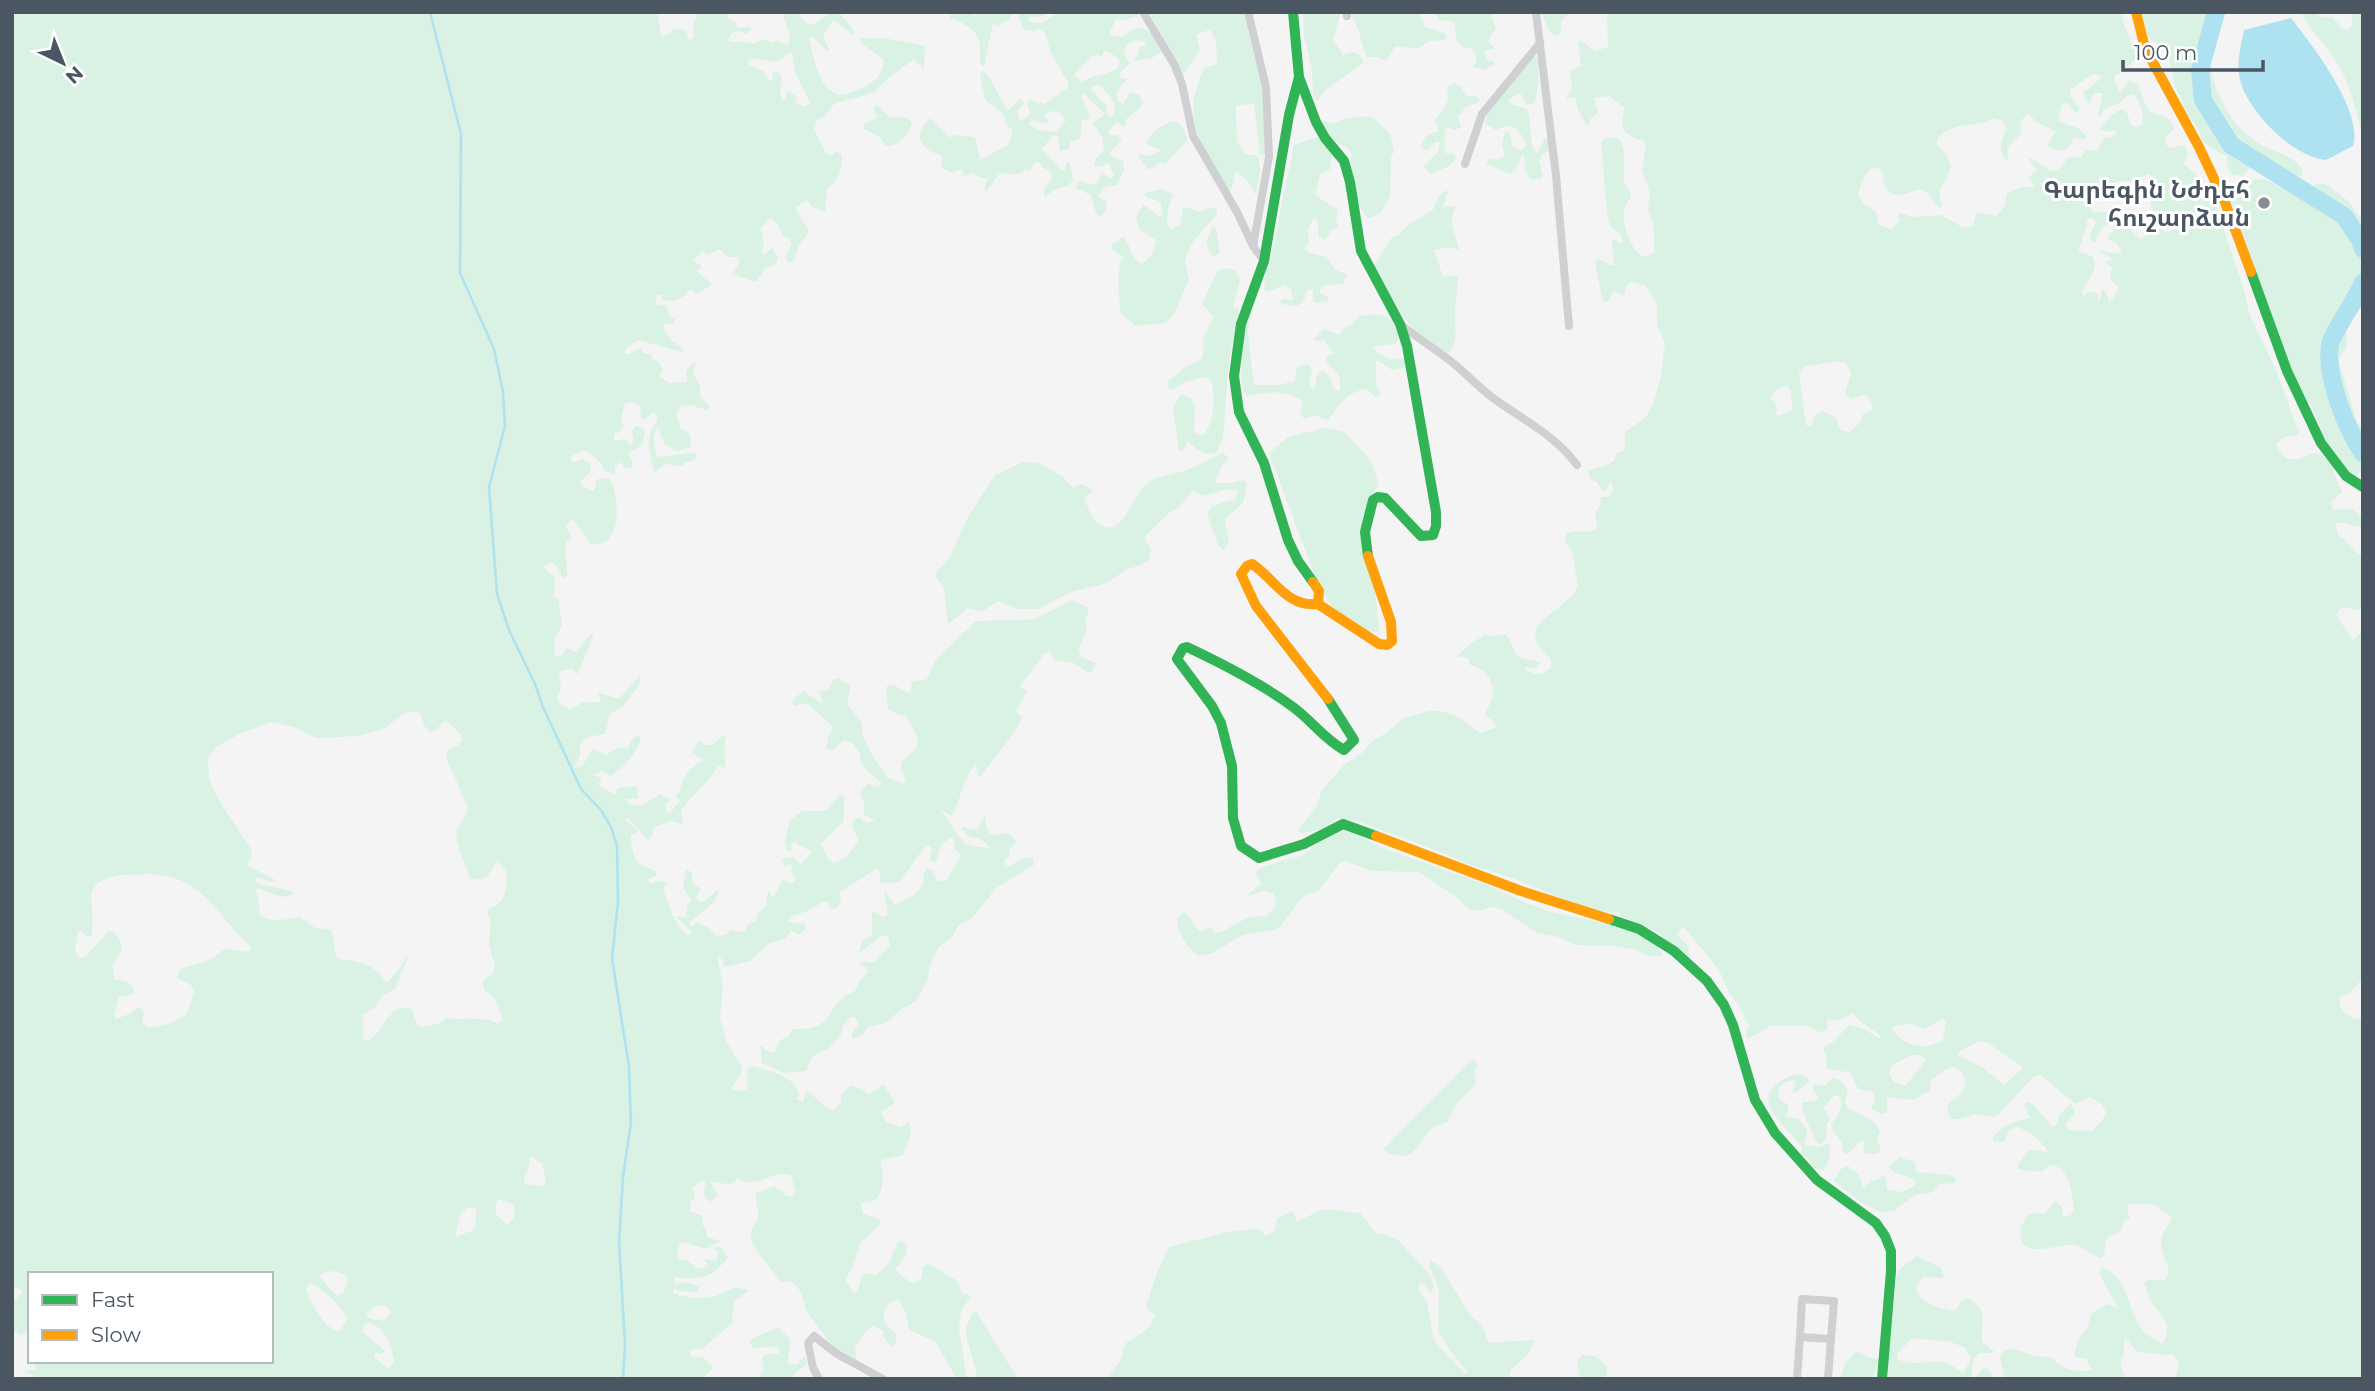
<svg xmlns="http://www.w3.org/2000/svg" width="2375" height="1391" font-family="Montserrat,'Noto Sans Armenian',sans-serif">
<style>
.green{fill:#d9f2e3;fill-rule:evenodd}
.water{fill:#aee2f0}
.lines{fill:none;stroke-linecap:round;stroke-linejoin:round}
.stream{stroke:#aee2f0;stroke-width:2.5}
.river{stroke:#aee2f0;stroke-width:18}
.street{stroke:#ced0d2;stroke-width:8}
.fast{stroke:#30b455;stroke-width:10}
.slow{stroke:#ff9f0a;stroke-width:10}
.poi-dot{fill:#868d94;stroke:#fff;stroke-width:2.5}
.labels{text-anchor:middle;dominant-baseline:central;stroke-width:6;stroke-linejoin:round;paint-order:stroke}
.poi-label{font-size:24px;font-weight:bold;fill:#4a5661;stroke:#fff;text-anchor:end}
</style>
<rect width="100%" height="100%" fill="#f4f4f4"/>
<g class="green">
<path d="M12 12H657L662 38 675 29 686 30 689 41 694 37 693 26 698 12H734L727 15 728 19 735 22 738 28 750 27 751 30 746 34 739 31 732 33 728 40 731 42H747L754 44 764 39 774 43 776 40 786 45 789 43 790 35 782 12H796L805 22 812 25 831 12H839L854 31V35L833 20 823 36 829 50 827 51 812 36 809 39C815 58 816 87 839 95 858 92 885 82 883 59L861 43 859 38H884L925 46 924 69 914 59 887 79 875 92 834 104 824 117 817 120 814 130 826 153 831 155 837 151 841 154C844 169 838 180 827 189L825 212 812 207 807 200 795 208 809 231 799 245 793 262H788L785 258 792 243 788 238 783 236 778 225 770 218 761 228 764 243 761 252 764 254 772 248 778 258 775 265 766 268 756 282 732 274 739 265V257H728L719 249 708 255 702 251 693 261 702 266 696 271 712 284 698 294 690 289C680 300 677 302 663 300L662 295H657L655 302 659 305H666L670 317 675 318 674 323 664 324C663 336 675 343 684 349L682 352 638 340 627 347 624 353 628 355 641 347 643 353 651 354 652 359 659 362 663 370 659 376 669 383 687 382 686 371 693 363 696 364 693 373 700 386V396L710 407 706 410 691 405 681 406 676 414 681 429 690 434 691 447 677 451 665 445 658 427C651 436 654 446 657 457L692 453 697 455V458L693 461 685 462 682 466 666 464 654 473C650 452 643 438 658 420L657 415 653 412 646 419 642 420 639 405 632 402 625 403 621 418 623 427 620 431 614 434V441L623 439 631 445 634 440 632 431 635 426 642 428 645 432C643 445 640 449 628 452L633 463 632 468H626L621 462 615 467V474C603 473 604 468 598 460 594 456 588 453 583 450L570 457 573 463 582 459 591 464 590 472 580 482 583 487 593 491 596 487 595 482 598 479 609 478C619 492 622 538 601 544 598 545 594 544 590 544L575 521 570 520 566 527 572 538 566 542C564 553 568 564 567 576L563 578 557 567 551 562 543 567 554 576 555 584 553 596 559 600C558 618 568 622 555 637L554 656 563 655 566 648 576 652 592 633 593 636 578 674 571 668 559 672 561 687 557 698 559 703 570 710 583 702H599L601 700 598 694 600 693 619 699 639 676 641 677 638 687 623 706 610 714 605 734 588 737 580 745V756L574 768 582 766 593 749 606 755 617 748H628L632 739 639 735 641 739C636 754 624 767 611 776L601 771 593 775 602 778 599 783 601 787 615 794 618 788 637 786 638 799H626L628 804 641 806 660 794 666 798H672L665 804 666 811 670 813 680 801 675 795 680 792C682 776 690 768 704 760L693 753 692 750 700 740 705 745H712L725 734V768L718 766C709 783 692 794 681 811L683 821 681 824 671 821 654 827 652 837 648 840C640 833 636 825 628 818L624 819 637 830 636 834 631 835C631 844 632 857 640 864 646 868 651 867 656 872V876L648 879 650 884 659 881 667 882 663 890C672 907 671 923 688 935L692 933 676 916 686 917 687 906 691 900 683 888 686 869 691 872 693 883 701 889 696 896 698 902 705 901 717 890 719 892 713 903 690 922V927L697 923 709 928 717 936 726 935 731 930 744 932 748 924 756 922 757 914 766 907 768 890 773 898 783 879 790 883 794 882 795 878 791 872 792 865 788 864 784 868 782 859 794 857 800 865 812 852 794 842 791 846V852L786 850 785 841 790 820 802 811H826L840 795 844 796V821L821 844 828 858 834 863 846 858 859 841 852 826 854 819 860 818 867 823 875 821 863 814 865 807 860 792 868 784 879 787 881 782C871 775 859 766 860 753L853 744 844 740 832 751 826 748 828 737 833 731 832 726 807 703 795 706 793 704 794 699 803 691 821 703 823 702 819 691H827L834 679 839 678 851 686 847 704 862 723V734L873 757 888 778 903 783 906 780 902 771 901 763 916 748 918 738 906 716 897 714 888 709 886 687 893 685 910 693 912 682 927 679 935 661 976 621 1035 619 1072 600 1089 608 1085 622 1087 629 1078 651 1082 657 1096 663 1092 672 1088 673 1074 663 1054 660 1050 652 1045 653 1019 687 1027 691 1016 712 1022 717C1016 735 993 758 981 776H978L976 765C963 776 961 800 952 816L941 810C948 819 960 842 969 845 975 847 984 847 991 848L982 840 968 836 961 827 976 830 986 815V825L990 834C1004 837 1006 826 1016 842L1009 849 1010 856 1005 858V868L1024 858 1033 857 1034 865 996 888 974 916 958 926 952 937 939 947 930 965 927 981 916 1001 900 1010 886 1023 868 1027 862 1035 853 1039 851 1035 859 1023 855 1017H851L843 1025 840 1037 829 1048 812 1057 806 1071 784 1073 762 1063 760 1045 770 1053 775 1052 780 1040 788 1037 793 1029C839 1031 822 1004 855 991L859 982 868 972 866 967 859 965 861 962H874L890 946 889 938 882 935 860 953 859 951 862 942 872 934V911L883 917 888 914 884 890 895 905C908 897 927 892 923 875L927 868 933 871 937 882 947 880 961 855 955 849 953 837 941 844 936 862 929 860 932 849 929 845 927 846C915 857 909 871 898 882L881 883 879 871 876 869 839 893 841 902 836 908 829 909V903L825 901 805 912 789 917V922L804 924 806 928 799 935 791 930 786 938 768 944 750 961 724 967 722 959 717 956 723 985 720 1018 727 1043 741 1065 742 1072 731 1088 737 1091 747 1089V1070L753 1066C768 1071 798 1076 799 1096L796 1099 803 1102 806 1092H809L826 1107 833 1110 841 1103V1094L851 1086 857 1087 869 1095 883 1084 895 1102 881 1113 886 1122 900 1127 909 1122C914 1134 906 1144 903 1155L882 1160 880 1165C885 1173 883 1190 877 1198 873 1203 866 1202 861 1203L863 1214 879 1219 881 1224 861 1242 851 1270 845 1279 854 1294 858 1290 862 1275 867 1273 876 1275 890 1262 897 1243 901 1241 906 1243C909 1254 902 1262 895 1269L909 1282 914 1283 922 1278V1267L927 1264C939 1267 946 1276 956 1280L962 1293 972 1296 961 1310 959 1328 967 1379H957L935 1341 909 1330 905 1311 898 1299C891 1301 888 1303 885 1311 879 1324 891 1326 896 1335V1341L893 1346H890L883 1336 884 1331 873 1326 866 1331 855 1348 857 1361 838 1351 832 1345 807 1312 801 1292 792 1281 781 1282C773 1270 752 1251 751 1236 751 1229 757 1222 758 1215 759 1208 754 1201 756 1193L774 1186 787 1196H792L796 1192 791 1175C770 1169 759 1191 737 1178L734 1183 726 1184 710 1181 718 1195 710 1202 703 1194 706 1181 702 1180 693 1187 695 1198 691 1200 690 1211 703 1216 702 1224 707 1231V1237L720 1241 707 1249C698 1247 690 1243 680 1242L677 1254 680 1260H687L697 1269 708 1267 704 1259 716 1261 719 1253 714 1248 718 1247 722 1248 728 1257C712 1279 700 1280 673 1277L676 1284 685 1282 700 1286 697 1292 678 1291 674 1288 673 1293C694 1301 715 1300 734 1287L749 1290 734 1302 732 1323 702 1349 689 1350 691 1356 704 1358 713 1366 711 1371 705 1375 707 1379H34V1376L25 1372 26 1370H37L32 1361H271V1274H30V1349L28 1332 21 1335 12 1329V1299L15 1300 23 1291 19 1288 12 1290ZM792 52 795 72 810 103 804 107 794 102 797 97 789 91 786 93 785 100 782 101 780 90 782 79 779 72 772 73 773 80H769L763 71 749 65 748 61 755 58 776 62ZM414 711 420 714 425 727 430 732 435 731 445 720 460 733 463 740 457 746 448 750 446 757 468 808C466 818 461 821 457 829 453 840 467 867 471 880L486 878 497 862 507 871C506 887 508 903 489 908L487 912 491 922 489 945 495 966 493 973 483 981 484 990 495 998 503 1019 498 1024C485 1015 463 1021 446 1018L440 1023 421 1027 417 1024 411 1008C387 1003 385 1033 367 1041L363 1039V1015L375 1007 382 996 395 989 408 957 407 956 400 968 387 983C371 962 363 962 338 959 332 951 336 939 331 930L315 928 300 917C287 919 272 923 260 916 260 905 257 898 256 888L282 897 295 894C283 886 268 889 255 881L256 877 272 882 277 881 247 865 252 854 251 849 218 799 209 779 208 758 215 748 239 734 271 722 294 727 316 738 357 736 384 729 401 715ZM122 875C135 875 148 873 161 875 193 879 214 904 233 929 238 936 247 940 251 948L249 952 225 949 208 961 180 969 177 978 190 984 195 991 186 1015 168 1024 148 1028 142 1022 144 1013 141 1008H137L129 1014 116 1019 114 1015 119 997 132 995 135 990 129 983 114 979 113 965 122 949 120 940 113 931 108 932 85 957 80 958 75 951 78 932 81 930 86 937 91 936C99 905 74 882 122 875ZM532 1157 542 1164 546 1179 544 1186 524 1184C524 1174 530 1168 530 1158ZM498 1199 513 1204 515 1217 507 1225 496 1214 495 1207ZM468 1207 477 1209 474 1230 455 1237 460 1215ZM334 1271 346 1275 348 1282 343 1293 337 1296 320 1277 322 1273ZM309 1283C324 1289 340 1305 348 1319L339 1332C324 1328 311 1304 306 1289ZM384 1305 391 1311 386 1319 375 1320 368 1318 366 1314 374 1307ZM367 1322C385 1327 391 1343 394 1360L390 1368 388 1369 374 1357 375 1352 381 1354 385 1351 363 1332 364 1325Z"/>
<path d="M952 12H970L975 16H977V12H1012L1010 18 998 26 993 22 984 67 980 63C982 35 976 27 949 18Z"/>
<path d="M1017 12H1046L1043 16 1029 17V21C1041 27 1048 20 1058 12H1134L1139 16 1124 20 1116 19 1110 32 1111 35 1122 37C1127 34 1132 28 1137 28 1148 26 1159 42 1163 51L1152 58 1135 61 1134 59 1139 53V48L1146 44V42L1134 40 1126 46 1124 54 1130 63 1119 74 1121 78 1128 79 1122 84 1116 95 1119 102 1123 104 1130 93C1138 92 1141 96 1143 103L1139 109 1127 118 1125 126 1116 123 1108 132 1109 135H1117L1122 141 1113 149 1109 156 1123 160 1124 170 1117 185 1107 186 1097 196 1107 202 1105 212 1100 217 1096 213 1091 195 1076 188 1077 183 1082 181 1092 185 1097 183 1102 172 1111 179 1114 175 1109 163 1099 167 1094 165 1096 158 1104 151 1102 137 1093 123 1105 114 1084 94 1081 95 1090 118 1082 121 1080 139 1070 142V149L1060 151 1058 137 1053 135 1042 149C1048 158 1056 162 1061 170L1065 169 1067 162 1070 163 1073 180 1068 186 1056 189 1044 197V190L1052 179 1049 170 1043 168 1039 162 1034 163 1030 171 1025 170C1019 178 1008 171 999 174L986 192 984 188 988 178H981L972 173 964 176 961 169 952 173 941 167 943 157C938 153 931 153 927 149 914 136 921 128 930 118L950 138 953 135 975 137 980 160 1008 145 1013 130 1007 126 1003 114 985 100 980 74 982 71 988 75 1007 110H1009L1019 99 1022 100 1024 104 1018 110 1019 120 1024 119 1030 114 1027 102 1029 100 1044 104 1068 88V83L1051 53 1045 33 1039 29 1032 31 1024 30ZM1104 51 1111 53 1119 60V67C1107 76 1093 74 1082 82L1075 75 1076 72 1092 56 1099 54 1101 58ZM1099 85C1109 94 1121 105 1111 118L1107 114 1106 105 1091 90 1093 86ZM1051 111 1060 113 1066 120 1057 132 1037 130 1030 125V121L1034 120 1047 124 1048 120 1044 115Z"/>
<path d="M1149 12H1243L1262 87 1265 154 1260 155 1254 103 1236 106 1237 142 1246 155H1255L1259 158 1260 171 1256 195 1248 181 1236 171 1232 188 1227 191C1211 162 1187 128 1195 94 1197 85 1201 76 1204 68L1217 64 1216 40 1210 30 1196 34 1200 50 1183 74Z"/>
<polygon points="1303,12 1341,12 1333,39 1343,55 1354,52 1360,55 1364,63 1325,90 1319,99 1316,100 1313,95 1312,69 1304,36"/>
<polygon points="1350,12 1418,12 1425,27 1443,32 1447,37 1445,40 1429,41 1418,49 1395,46 1388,59 1384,60 1377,57 1366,57 1358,29"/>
<polygon points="1434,12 1490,12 1496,28 1488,41 1495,49 1485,50 1486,60 1493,61 1495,64 1484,70 1473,67 1476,61 1476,53 1470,48 1462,47 1457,41 1454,22 1440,20"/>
<polygon points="1542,12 1555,14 1571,12 1561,21 1561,32 1555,36 1549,31"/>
<path d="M1607 12H2121C2123 29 2135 43 2136 59L2121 73 2116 74 2114 79 2120 93 2129 81 2138 84 2145 104 2150 112C2162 118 2167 112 2174 128L2165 139 2166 144 2169 148 2185 145 2188 154 2184 164 2203 181 2215 203 2244 290 2250 316 2276 370 2299 433 2295 436H2285L2276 444 2277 449 2287 459H2299L2314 453C2334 456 2333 478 2343 492L2331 501 2333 510 2353 509 2363 519V526C2352 528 2344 520 2335 524L2338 535C2349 542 2351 550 2363 557V608L2357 610 2342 607 2336 615 2353 640 2363 631V978L2349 994 2340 997C2336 1010 2351 1021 2363 1019V1379H2175L2179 1364 2174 1355 2137 1352 2125 1337 2124 1352 2120 1363 2126 1379H2005L2000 1358 2003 1351C2017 1346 2026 1355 2039 1356 2043 1357 2047 1356 2051 1357 2061 1369 2076 1374 2092 1370L2086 1358H2078L2074 1355 2078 1339 2088 1327 2091 1314 2107 1304 2116 1308 2117 1306 2099 1273 2102 1267C2128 1277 2128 1310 2142 1330 2146 1335 2155 1339 2160 1343H2163C2172 1325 2165 1320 2154 1306 2150 1300 2147 1291 2144 1283L2150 1279 2164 1281 2169 1274C2168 1260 2157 1248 2163 1233 2166 1226 2171 1224 2172 1217L2152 1204H2129L2127 1211 2130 1218 2124 1222 2121 1231 2107 1238 2104 1254 2101 1258C2091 1256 2086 1248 2076 1245 2060 1242 2025 1260 2021 1238 2019 1227 2023 1222 2030 1213L2045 1214 2055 1201 2061 1206 2063 1216 2068 1217 2074 1212C2073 1197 2070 1165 2050 1165L2042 1172 2018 1169V1164L2030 1149 2048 1152C2040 1139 2031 1131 2016 1127L2009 1130 2005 1140 2002 1142H1994L1993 1137C2004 1124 2014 1121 2030 1118L2024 1105 2027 1102 2034 1105 2052 1127 2057 1125 2060 1114 2071 1103 2075 1114 2065 1124 2066 1127 2070 1130 2093 1131 2106 1115C2106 1105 2097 1101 2090 1097L2076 1104 2040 1075 2033 1077 1998 1115C1989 1119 1984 1113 1975 1114 1967 1116 1961 1120 1952 1119L1948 1115 1947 1105 1962 1092 1966 1083 1962 1073 1954 1067 1946 1069 1931 1080 1930 1092 1923 1093 1915 1100 1887 1097V1112L1882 1114 1871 1109 1875 1100 1874 1092 1858 1089 1851 1073 1826 1068 1827 1057 1823 1048 1833 1042 1849 1025 1866 1030 1880 1039 1881 1037C1872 1027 1859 1024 1853 1013L1837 1021 1827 1019V1029L1821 1033C1816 1030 1811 1027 1805 1026 1800 1026 1775 1025 1771 1026 1762 1029 1757 1037 1746 1038V1032L1749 1026 1739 1005 1730 995 1719 970 1684 927 1678 931V936L1688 946 1690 956 1669 944 1659 933 1620 916 1619 912C1597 917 1531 884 1507 876 1485 869 1465 865 1446 854L1363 823 1337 818 1323 829 1302 833 1298 830 1316 808 1322 790 1343 766 1362 753 1372 741 1386 733 1404 718 1429 711H1440L1457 716 1480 733 1495 728V723L1485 715C1487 708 1492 702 1493 694 1494 679 1483 667 1470 665L1468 658 1456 656C1462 652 1466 648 1472 643 1477 638 1480 640 1484 635L1495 636 1505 634C1512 641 1512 650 1518 656 1525 662 1533 657 1540 663L1535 668 1526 667 1525 670C1536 675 1543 676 1551 667V659C1509 623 1563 615 1578 587L1572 551 1565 542 1566 534C1574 528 1585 534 1595 530L1597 525 1595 512 1601 504 1600 497H1608L1614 491 1611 482 1605 491H1603L1597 482 1591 480 1588 470 1608 465 1615 460 1616 453 1625 450V432L1646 417 1653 405 1661 375 1665 343 1657 324V304L1645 285 1632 282 1626 286 1624 296 1614 291 1607 302H1603L1595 263 1598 259C1604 259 1608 267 1614 265L1612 241 1614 239 1621 243 1623 241 1620 233C1619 233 1611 228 1611 227 1606 222 1603 156 1601 143 1605 136 1615 136 1621 141L1624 152V181L1631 195C1629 201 1625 205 1624 211 1622 226 1630 247 1642 257L1654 253V227L1648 209 1650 193 1642 170 1646 146 1643 141C1623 134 1618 131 1625 108L1609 96 1594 98 1598 113 1591 118 1588 127 1578 110 1575 97 1566 99 1572 88 1570 72 1581 65 1578 42 1580 40 1595 51 1608 47ZM2091 75H2101V78L2083 93 2088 105 2094 93H2103L2098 115 2101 116 2106 108 2120 103 2126 96 2132 94C2140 100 2145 114 2142 124L2137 128 2131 125 2127 113 2123 109 2113 114 2100 128 2105 132 2117 130 2115 136 2104 138 2097 151 2086 149 2081 158 2068 157C2051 186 2047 162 2028 158L2037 170 2028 178 2035 187H2020L2007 194 2005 206 1996 216 1982 213 1976 214 1973 226 1964 228 1941 215 1914 217 1899 213 1898 215 1900 221 1891 229 1879 225 1876 212 1863 203 1858 195 1861 183 1870 169 1879 168C1885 174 1881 177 1884 184 1892 203 1908 192 1921 189 1930 193 1932 202 1940 208L1942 207 1939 191 1946 180 1951 166 1946 154 1937 145V139C1952 120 1977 129 1994 118L2003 121 2007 130C2000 141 1998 150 2006 161H2009L2007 148 2021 134V121L2027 114 2030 115 2036 122 2056 131 2047 146 2056 150H2066L2075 137 2084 140 2086 137C2080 124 2068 128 2058 120L2061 106 2066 102 2077 114 2080 108 2070 96V90ZM2148 174 2153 177 2149 186 2151 195V207L2170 224 2173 229 2167 233 2154 225 2145 237 2140 239 2128 227H2116L2107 239 2116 243 2122 251 2118 254 2098 250 2113 259 2105 262 2112 267 2110 279 2119 288 2110 303 2105 291 2102 290 2099 302 2097 293 2088 292 2084 296 2082 295C2083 281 2102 271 2092 256L2078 252 2087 225 2086 219 2092 218 2096 222 2089 237 2092 242H2095L2102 228 2110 223 2112 217 2109 212H2094L2091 210V201L2103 196 2108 188 2119 181H2133ZM1834 361 1846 363 1851 373 1845 394 1852 399 1866 394 1873 405 1871 410 1862 415 1860 423 1849 432 1840 430 1836 418 1823 411 1815 415 1811 427 1806 425 1799 373 1805 367ZM1787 385 1791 391 1792 409 1781 415H1776L1777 406 1771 399 1774 392ZM1942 1019 1946 1021 1943 1040C1925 1051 1904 1047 1892 1029L1897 1025 1910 1024 1924 1029ZM1980 1041 1988 1042C1999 1053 2013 1058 2023 1068L2004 1085 1983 1068 1958 1055V1052ZM1911 1055H1920L1926 1060 1905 1086 1894 1082 1889 1074 1891 1066Z"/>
<path d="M2142 12H2224C2207 54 2205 71 2227 110 2236 126 2246 135 2261 145 2275 153 2301 156 2303 175 2284 179 2268 178 2263 155L2258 153 2252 156 2254 163 2243 176 2232 175 2227 167V156L2211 148 2203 141 2198 128 2183 110 2182 99 2176 90 2168 55 2160 44 2153 42 2148 36Z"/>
<path d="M2301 12H2316L2319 16 2333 18 2342 28 2348 30 2352 25V12L2363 13V139C2359 118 2350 85 2339 66 2328 47 2311 32 2301 12Z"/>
<path d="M1533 56 1537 58C1538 72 1540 90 1534 103L1526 105 1522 95 1518 93 1509 100 1511 104 1527 109C1532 122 1529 137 1534 151L1538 153 1545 138 1549 139 1550 151 1542 154 1539 161 1543 176 1540 179H1530L1526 172 1524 156 1521 157 1516 169 1510 174 1486 164 1490 158 1498 160 1505 156 1502 144 1505 131 1509 132C1513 142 1509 147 1521 150L1527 145C1523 137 1517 125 1507 126 1503 127 1499 129 1495 130L1485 123 1488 111Z"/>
<path d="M1455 83 1462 88 1466 96H1477L1480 100 1479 102 1466 107 1458 116 1461 128 1453 130 1449 127 1445 129V153L1454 154 1456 159 1447 167 1430 174 1423 166C1428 161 1433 157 1438 153L1440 142H1435L1427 151 1420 147 1426 136 1439 131 1435 120C1445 108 1450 104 1447 87Z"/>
<path d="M877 105 890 117 906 118 912 122C909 135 900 145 886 146L880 137 863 128 866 122 877 118 874 108Z"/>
<path d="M1370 116 1390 133 1394 152 1391 156 1390 196 1380 214 1369 218C1354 206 1353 179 1350 161L1352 156 1350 150 1330 138 1322 123 1325 121 1333 124 1343 119Z"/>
<path d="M1171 121C1183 123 1185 130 1187 141L1165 164 1159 163 1149 170 1139 158V154L1151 156 1161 150 1147 144C1149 132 1161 127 1171 121Z"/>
<polygon points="1318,137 1332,153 1330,169 1320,175 1315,195 1338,210 1336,220 1338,227 1331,231 1325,240 1319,237 1317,219 1313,219 1308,229 1309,243 1304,248 1309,253 1327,257 1335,270 1347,274 1343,284 1323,286 1320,289 1320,293 1329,297 1328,301 1317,303 1313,301 1313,291 1310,289 1306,291 1305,298 1300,304 1296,306 1281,304 1280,301 1283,299 1293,300 1291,289 1285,285 1267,292 1264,290 1266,260 1271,257 1294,145"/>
<path d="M2265 179 2322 208 2312 189 2316 184H2326L2348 201 2363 222V293L2347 324 2346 349 2338 359 2357 422 2363 430V476L2361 471 2355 476C2330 468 2321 427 2311 405L2296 398 2277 333 2266 332 2259 297 2228 198C2238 183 2248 180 2265 179Z"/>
<path d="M1162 189 1173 194C1170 205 1162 220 1171 229L1180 225 1183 208 1187 207 1198 212 1214 207 1217 210V214L1194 240 1188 251 1185 263 1189 279 1174 314 1165 323 1136 326 1121 314C1119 299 1116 268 1123 257L1111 248 1112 244 1123 237C1132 245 1129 259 1142 264L1152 255 1156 240 1139 229 1136 217 1143 205 1150 209 1159 217 1162 215 1161 202 1146 197 1145 193Z"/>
<path d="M1446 190 1448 192 1443 207 1454 206 1455 208 1451 221 1459 250 1449 247 1434 250 1443 277 1458 275C1458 286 1456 298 1455 309 1454 325 1460 341 1448 353L1418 336 1395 304 1375 270V265L1392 237 1399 235 1408 225 1433 210 1438 197Z"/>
<polygon points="1212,228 1216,228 1220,252 1214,256 1211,254 1206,243"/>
<path d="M1230 268 1237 272 1240 280 1234 304V308H1238L1239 312 1229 361 1223 437 1216 453C1203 456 1197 449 1188 441L1183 451H1179L1173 408 1179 397 1183 395 1191 398 1195 406 1194 432 1201 436 1204 434C1215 422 1215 396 1211 380L1204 377 1183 383 1173 390 1169 389 1168 381 1188 365 1201 360C1205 352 1202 348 1203 341 1205 332 1211 325 1213 316L1202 304 1218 270Z"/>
<path d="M1254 306 1249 321 1248 333 1254 385H1278L1295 381 1297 367 1308 364 1312 369 1309 384 1312 389 1315 387 1317 376 1322 371C1331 374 1331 385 1336 391L1340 390 1339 375 1326 361 1327 357 1333 353 1324 340 1316 341 1314 339 1324 329 1340 335 1343 328 1353 324 1359 316C1373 314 1389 311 1395 327 1398 334 1399 337 1396 344L1374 346 1375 350 1390 360 1405 358 1407 367 1392 370 1379 361H1376V384L1381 394 1378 396 1375 397 1367 389C1349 391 1338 404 1329 419L1325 420 1315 415 1304 419 1300 412 1303 401C1286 389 1266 392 1246 396 1236 381 1243 321 1254 306Z"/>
<polygon points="1324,428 1344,432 1370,459 1379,484 1367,503 1379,631 1362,633 1331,606 1316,579 1269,453 1288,437"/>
<path d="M1222 453 1229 457 1220 469 1215 483H1231L1244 480 1247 485 1243 503 1225 519 1229 542 1223 550 1218 545 1207 513 1212 506 1235 499 1238 491 1228 489 1203 496 1193 491 1179 507 1169 513 1146 535 1145 540 1151 548 1149 560 1141 565 1127 569 1107 583 1071 592 1038 609H1018L998 601 983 611 968 608 948 624 944 587 936 578 935 573 948 561 969 515 995 475 1023 462 1038 463 1062 476 1073 488 1080 484 1090 488 1092 492 1084 498C1091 514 1092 525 1110 528 1130 522 1132 494 1149 482 1161 474 1174 475 1187 470 1199 466 1210 458 1222 453Z"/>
<path d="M1339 830C1355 832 1369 842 1383 848 1420 862 1457 873 1494 888 1513 897 1532 907 1553 912 1579 919 1655 928 1663 956H1648L1636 950 1615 946 1575 945 1559 937 1537 933 1501 909 1491 907 1479 911 1469 909 1456 897 1419 872 1372 871 1345 861 1339 864 1318 891 1306 895 1299 901 1280 927 1273 930 1242 935 1213 953 1198 956C1186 946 1178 933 1177 918L1184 912 1189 916 1198 931H1204L1210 927 1213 928V933L1223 931 1249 917 1267 916 1276 905 1274 894 1265 891 1246 896 1261 884 1256 873 1258 869 1283 860 1302 856 1315 845Z"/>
<polygon points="1471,1060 1476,1061 1478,1065 1475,1070 1475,1085 1457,1103 1447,1122 1432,1128 1415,1150 1407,1156 1390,1154 1383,1150"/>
<path d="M1799 1074 1806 1076 1809 1081C1806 1086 1797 1093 1792 1093L1796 1081C1783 1079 1775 1088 1780 1100L1789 1105 1786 1117 1799 1119C1810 1135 1808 1129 1804 1145L1819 1147 1829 1143C1832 1151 1828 1163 1824 1170L1814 1169 1808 1158 1802 1154V1147C1795 1140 1789 1131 1783 1125 1770 1112 1760 1097 1778 1083 1784 1078 1791 1075 1799 1074Z"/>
<path d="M1834 1078 1841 1081 1848 1090 1845 1102 1847 1107C1859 1116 1875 1116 1880 1132L1877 1139 1881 1149 1877 1154H1866L1863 1150 1865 1143 1863 1141 1857 1144 1848 1154 1843 1152 1842 1142 1834 1132 1831 1124C1838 1116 1845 1106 1839 1096H1834L1823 1108 1830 1119 1827 1123 1826 1139 1821 1144 1816 1143C1812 1128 1802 1118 1802 1102H1813L1819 1098 1813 1089 1814 1084 1824 1086Z"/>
<polygon points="1900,1157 1914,1162 1917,1172 1949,1175 1955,1178 1955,1183 1940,1184 1930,1193 1915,1195 1895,1210 1885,1212 1877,1211 1859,1201 1834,1181 1841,1169 1848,1166 1859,1175 1863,1189 1872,1180 1876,1180 1885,1175 1887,1190 1902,1192 1915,1186 1916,1182 1907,1176 1894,1173 1889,1166"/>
<polygon points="1324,1209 1360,1213 1377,1235 1382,1233 1398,1240 1429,1274 1434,1286 1431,1293 1423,1283 1419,1284 1419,1292 1427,1301 1434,1341 1464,1373 1466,1374 1467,1371 1452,1353 1438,1332 1439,1291 1429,1264 1431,1261 1440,1266 1470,1315 1483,1327 1488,1343 1534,1340 1529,1353 1510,1371 1510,1379 1106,1379 1120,1361 1126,1343 1143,1332 1151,1325 1155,1315 1147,1309 1147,1304 1157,1273 1169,1247 1228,1232 1259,1229 1266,1236 1275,1231 1277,1219 1293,1211 1297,1221"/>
<path d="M1917 1256 1940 1267 1944 1276 1943 1278 1923 1277C1901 1298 1940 1309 1955 1311L1962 1300 1967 1298C1992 1311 1978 1323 1983 1343L1994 1351 1992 1353H1979L1974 1358 1971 1373 1974 1378H1976L1982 1369 1987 1368 1996 1379H1889L1887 1360 1897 1275 1901 1268ZM1912 1338 1951 1342 1966 1348 1971 1359 1963 1374C1937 1349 1925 1371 1897 1359V1354Z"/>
<polygon points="973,1311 977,1313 1018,1379 978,1379 966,1335 966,1328"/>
<path d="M778 1327 790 1339 788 1360 789 1364H797L805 1356 807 1364 788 1379H757L764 1369 762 1360 764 1355 779 1353 780 1350 774 1346 754 1349 749 1342C755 1335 769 1333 778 1327Z"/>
<polygon points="1856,1351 1867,1357 1880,1359 1872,1379 1840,1379 1845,1364"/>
<polygon points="1582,1355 1595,1356 1607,1366 1607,1373 1604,1378 1580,1379 1577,1361"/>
</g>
<path class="water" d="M2291 18C2311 44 2364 111 2353 146L2326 160C2293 157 2250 113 2241 83 2235 66 2241 46 2244 30Z"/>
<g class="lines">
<polyline class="stream" points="430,12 461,134 460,273 494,349 503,392 505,426 489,487 497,594 509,630 535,684 543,707 581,789 601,810 611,827 617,846 618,902 612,958 629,1067 630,1101 631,1123 623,1177 619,1242 625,1344 623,1379"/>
<g class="river">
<polyline points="2216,12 2200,70 2203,100 2231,145 2344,216 2360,240 2363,249"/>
<path d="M2363 282C2356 302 2333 330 2330 345 2325 375 2346 429 2363 453"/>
</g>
<g class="street">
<polyline points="1143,12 1175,66 1182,84 1193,136 1237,212 1253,246 1264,261"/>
<polyline points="1248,12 1266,87 1269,157 1253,246"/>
<polyline points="1346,12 1347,16"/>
<polyline points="1536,12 1556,176 1569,326"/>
<polyline points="1465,164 1482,114 1540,43"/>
<path d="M1400 324C1416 337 1432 347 1448 359 1464 371 1477 386 1493 398 1523 420 1555 435 1577 465"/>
<polyline points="1800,1337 1802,1299 1834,1301 1831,1339"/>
<polyline points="819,1379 813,1368 808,1343 814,1336 837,1354 883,1379"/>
<polyline points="1797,1379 1800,1337 1831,1339 1828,1379"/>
</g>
<g class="fast">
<polyline points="1293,12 1299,77 1289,115 1264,261 1241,324 1234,376 1239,412 1264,463 1288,540 1298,561 1313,582"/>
<polyline points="1299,77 1316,122 1325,138 1344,161 1350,182 1361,251 1400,324 1407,346 1436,512 1436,526 1433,535 1421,536 1385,498 1378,497 1373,500 1365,532 1368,556"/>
<polyline points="2251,272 2287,371 2321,443 2346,476 2363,487"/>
<path d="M1328 699 1354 740 1344 750C1324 739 1311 720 1293 707 1261 683 1223 664 1187 647L1183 648 1177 659 1212 706 1221 723 1232 766 1233 818 1241 846 1259 858 1304 844 1343 824 1376 836"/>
<polyline points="1609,919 1639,929 1674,951 1707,981 1724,1005 1733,1025 1755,1100 1775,1133 1817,1180 1876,1223 1885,1236 1891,1251 1891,1271 1882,1379"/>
</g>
<g class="slow">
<polyline points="2136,12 2145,48 2199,147 2224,200 2251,272"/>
<path d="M1313 582 1319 591 1318 604C1287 608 1275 579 1252 564L1247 566 1241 574 1256 606 1328 699"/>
<polyline points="1318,604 1379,644 1387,645 1392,641 1391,622 1368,556"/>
<polyline points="1376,836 1521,891 1609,919"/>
</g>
</g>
<circle class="poi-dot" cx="2264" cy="203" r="7"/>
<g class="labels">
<g class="poi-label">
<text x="2250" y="189">Գարեգին Նժդեհ<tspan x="2250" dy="28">հուշարձան</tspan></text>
</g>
</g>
<rect width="2375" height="1391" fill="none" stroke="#4a5661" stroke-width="28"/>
<rect x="28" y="1272" width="245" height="91" fill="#ffffff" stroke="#b7bbc0" stroke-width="2"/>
<rect x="42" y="1295" width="35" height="10" fill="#30b455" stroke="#b7bbc0" stroke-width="2"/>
<text x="91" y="1307" font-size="21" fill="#4a5661">Fast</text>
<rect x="42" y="1330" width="35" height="10" fill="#ff9f0a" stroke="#b7bbc0" stroke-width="2"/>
<text x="91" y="1342" font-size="21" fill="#4a5661">Slow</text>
<g transform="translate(63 63) rotate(137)" stroke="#ffffff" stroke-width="5" paint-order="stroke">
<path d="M0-5L12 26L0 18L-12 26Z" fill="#4a5661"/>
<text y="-10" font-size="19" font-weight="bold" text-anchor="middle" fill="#4a5661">N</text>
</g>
<path d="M2123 60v10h140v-10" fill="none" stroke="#4a5661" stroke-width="3.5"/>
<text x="2134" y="60" font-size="21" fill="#4a5661" stroke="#ffffff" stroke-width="5" paint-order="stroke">100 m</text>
</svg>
